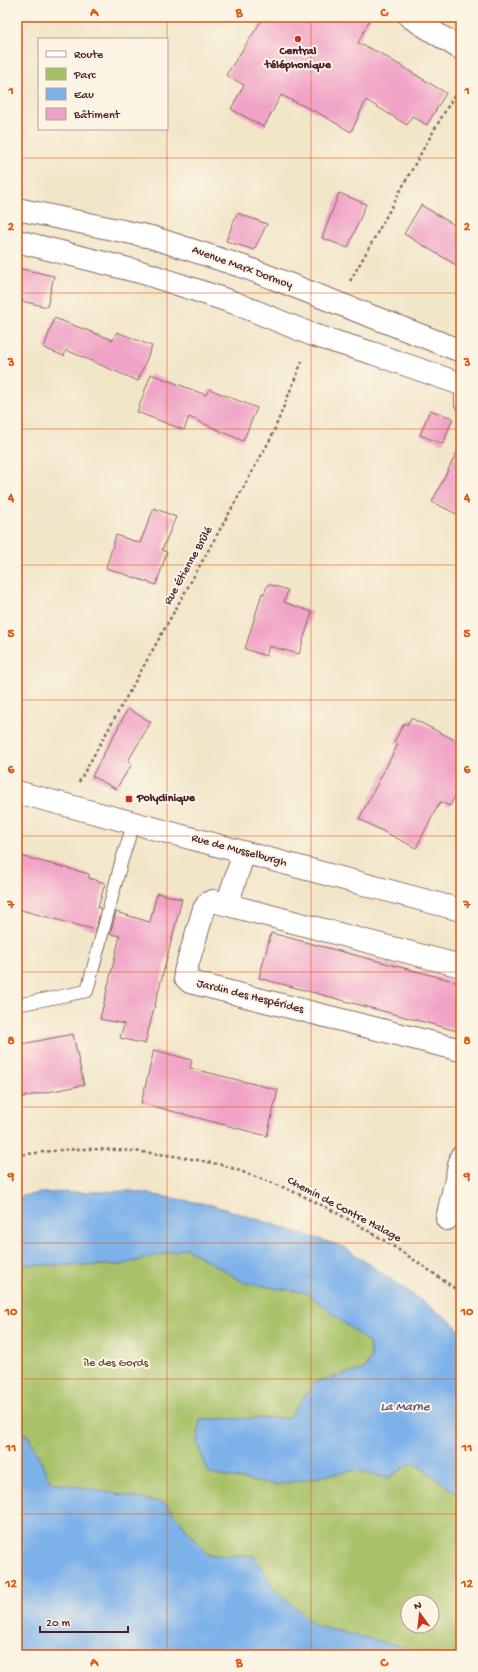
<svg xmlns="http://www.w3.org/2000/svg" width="478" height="1672" font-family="'Gochi Hand',sans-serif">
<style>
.green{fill:#a7c167;stroke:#787049;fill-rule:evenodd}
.water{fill:#7cb1ea;stroke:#63688a}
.building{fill:#f0a3c6}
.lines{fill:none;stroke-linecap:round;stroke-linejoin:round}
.service-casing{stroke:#856562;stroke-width:14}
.minor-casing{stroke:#856562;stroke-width:24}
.tertiary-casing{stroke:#856562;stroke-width:24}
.primary-casing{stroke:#856562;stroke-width:24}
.path{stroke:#856562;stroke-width:2.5;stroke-dasharray:3 3;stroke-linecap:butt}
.service{stroke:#fff;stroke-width:12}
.minor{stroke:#fff;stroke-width:22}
.tertiary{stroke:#fff;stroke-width:22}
.primary{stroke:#fff;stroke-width:22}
.grid{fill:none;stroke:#e0560e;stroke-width:1;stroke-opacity:0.55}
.poi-dot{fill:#c8321e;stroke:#fcf5e5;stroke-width:1.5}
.labels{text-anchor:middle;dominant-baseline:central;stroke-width:4;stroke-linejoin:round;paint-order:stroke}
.poi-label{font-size:12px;font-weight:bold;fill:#4a1f2b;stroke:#fcf5e5}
.street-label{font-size:12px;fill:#4a1f2b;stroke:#fcf5e5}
.park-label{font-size:12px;fill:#66503d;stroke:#fcf5e5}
.water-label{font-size:13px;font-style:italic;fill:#5c526e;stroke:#fcf5e5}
.neatline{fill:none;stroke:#e0560e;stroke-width:1.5}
.grid-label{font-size:13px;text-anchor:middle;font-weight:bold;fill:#e0560e}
</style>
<rect width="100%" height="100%" fill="#fcf5e5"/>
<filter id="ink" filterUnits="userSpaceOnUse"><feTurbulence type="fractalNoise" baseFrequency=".025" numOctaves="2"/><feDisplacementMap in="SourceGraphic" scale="8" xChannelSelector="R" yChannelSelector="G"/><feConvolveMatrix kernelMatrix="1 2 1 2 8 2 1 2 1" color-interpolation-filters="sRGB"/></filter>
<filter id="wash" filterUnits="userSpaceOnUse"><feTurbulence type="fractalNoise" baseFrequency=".012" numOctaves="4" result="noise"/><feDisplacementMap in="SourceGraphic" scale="16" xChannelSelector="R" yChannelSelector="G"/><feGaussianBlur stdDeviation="0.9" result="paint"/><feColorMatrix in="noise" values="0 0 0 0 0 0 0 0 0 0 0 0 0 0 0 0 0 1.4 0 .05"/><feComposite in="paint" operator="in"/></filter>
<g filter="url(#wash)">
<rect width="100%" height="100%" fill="#f2e6c9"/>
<path class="green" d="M186 1248 245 1283 307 1293 369 1342 371 1357 365 1369 314 1383 289 1418 200 1419 197 1443 210 1474 275 1485 355 1470 388 1478 414 1462 461 1497V1655H437L316 1626 274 1589 254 1557 208 1555 165 1503 51 1482 27 1434 17 1430V1265H120ZM408 1602H432V1626H408Z"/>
<g class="water">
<polygon points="131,1191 212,1205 344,1247 453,1323 461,1332 461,1497 414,1462 388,1478 355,1470 275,1485 209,1474 197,1443 200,1419 289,1418 314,1383 365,1369 371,1357 369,1343 307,1293 245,1283 186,1248 120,1265 17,1265 17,1197 41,1193"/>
<polygon points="17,1430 27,1434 51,1482 165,1503 208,1555 254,1556 274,1589 316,1626 437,1655 17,1655"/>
</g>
<g id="blocks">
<g class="building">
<polygon points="264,17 371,17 358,43 378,52 446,93 427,125 412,116 407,125 366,100 351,132 320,114 281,95 264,127 231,109 244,85 226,75"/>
<polygon points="339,193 366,204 348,248 322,238"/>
<polygon points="421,205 461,229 461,268 404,234"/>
<polygon points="237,213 267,224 254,250 226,241"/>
<polygon points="17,268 54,276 47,307 17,300"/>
<polygon points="54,318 113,340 117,332 152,346 138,381 66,350 64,356 44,348"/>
<polygon points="151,374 206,395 209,389 257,408 243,441 189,417 184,430 137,412"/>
<polygon points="430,410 453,418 443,444 420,435"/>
<polygon points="461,444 461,516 432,502"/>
<polygon points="154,508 176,517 162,550 167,552 156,585 106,568 116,535 140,543"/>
<polygon points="268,584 288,590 284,602 312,612 299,654 269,646 266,656 245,649 262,593 264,594"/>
<polygon points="128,709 151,722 128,761 132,764 116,789 92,776"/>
<polygon points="411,718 461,743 461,784 450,806 440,802 416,848 359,819 398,744 394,742 404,723 407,725"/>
<polygon points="17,855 89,874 89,878 105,883 98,908 101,908 96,930 17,909"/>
<polygon points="157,893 182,899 145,1044 120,1038 124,1024 100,1019 120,936 110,934 116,912 150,922"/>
<polygon points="271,933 461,983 461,1032 259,978"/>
<polygon points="73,1034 84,1085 17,1098 17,1045"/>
<polygon points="154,1050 192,1060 190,1068 278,1090 267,1136 141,1103"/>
</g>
</g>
</g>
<g filter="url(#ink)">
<use href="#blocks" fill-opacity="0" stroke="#856562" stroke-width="1"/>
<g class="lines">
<defs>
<g id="service">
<polyline points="461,396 461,404"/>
<polyline points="17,1005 87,991 121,863 134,822"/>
</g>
<g id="minor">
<polyline points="410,17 461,49"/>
<polyline points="227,904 244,853"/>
<polyline points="461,966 213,901 208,903 204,909 185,972 185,977 190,982 461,1050"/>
<polyline points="447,1219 461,1157"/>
</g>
<polyline id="tertiary" points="17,792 461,910"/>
<g id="primary">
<polyline points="17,209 151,237 247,268 461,351"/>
<polyline points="17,241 144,273 235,303 313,335 372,353 461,384"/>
</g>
</defs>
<use href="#service" class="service-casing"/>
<use href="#minor" class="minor-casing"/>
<use href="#tertiary" class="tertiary-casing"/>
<use href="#primary" class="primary-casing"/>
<g class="path">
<path d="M350 281C388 216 421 149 461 85"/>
<polyline points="79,782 271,438 303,359"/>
<path d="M17 1155C39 1153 61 1149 83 1149 130 1149 176 1155 222 1165 233 1168 245 1173 256 1177 330 1203 398 1247 461 1293"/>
</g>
<use href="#service" class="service"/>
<use href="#minor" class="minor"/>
<use href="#tertiary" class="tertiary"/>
<use href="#primary" class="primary"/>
</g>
</g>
<path class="grid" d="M167 17V39M311 17V1655M167 129V1655M17 158H461M17 293H461M17 429H461M17 565H461M17 700H461M17 836H461M17 972H461M17 1107H461M17 1243H461M17 1379H461M17 1514H461"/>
<g class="poi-dot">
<circle cx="298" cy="39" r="4"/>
<rect x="125" y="795" width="8" height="8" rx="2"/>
</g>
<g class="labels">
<g class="poi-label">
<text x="298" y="52">Central<tspan x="298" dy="14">téléphonique</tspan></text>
<text x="137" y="799" text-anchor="start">Polyclinique</text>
</g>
<g class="street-label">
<text transform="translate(242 268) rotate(20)">Avenue Marx Dormoy</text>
<text transform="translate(189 566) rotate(-61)">Rue Étienne Brûlé</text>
<text transform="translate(239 851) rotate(15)">Rue de Musselburgh</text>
<text transform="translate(250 997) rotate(14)">Jardin des Hespérides</text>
<text transform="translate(344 1210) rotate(28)">Chemin de Contre Halage</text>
</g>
<g class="park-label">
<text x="116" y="1364">île des Gords</text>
</g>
<g class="water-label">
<text x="405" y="1407">La Marne</text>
</g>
</g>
<rect width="478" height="1672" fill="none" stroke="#fcf5e5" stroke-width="44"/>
<rect x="38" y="38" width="130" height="92" fill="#fcf5e5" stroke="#b59f9b"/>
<rect x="46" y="51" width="20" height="6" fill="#ffffff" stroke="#b59f9b"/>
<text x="74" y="58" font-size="12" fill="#4a1f2b">Route</text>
<rect x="46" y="68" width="20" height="12" fill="#a7c167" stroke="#b59f9b"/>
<text x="74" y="78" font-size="12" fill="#4a1f2b">Parc</text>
<rect x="46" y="88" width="20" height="12" fill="#7cb1ea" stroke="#b59f9b"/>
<text x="74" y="98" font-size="12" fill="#4a1f2b">Eau</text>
<rect x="46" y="108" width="20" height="12" fill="#f0a3c6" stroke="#b59f9b"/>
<text x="74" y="118" font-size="12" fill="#4a1f2b">Bâtiment</text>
<g transform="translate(420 1614) rotate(345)"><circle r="19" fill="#fcf5e5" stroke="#b59f9b"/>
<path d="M0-3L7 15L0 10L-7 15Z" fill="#c8321e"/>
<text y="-6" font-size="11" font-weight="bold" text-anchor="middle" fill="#4a1f2b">N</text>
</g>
<path d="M40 1626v6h88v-6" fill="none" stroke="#4a1f2b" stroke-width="2"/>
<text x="46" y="1626" font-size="12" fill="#4a1f2b" stroke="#fcf5e5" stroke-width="3" paint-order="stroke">20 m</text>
<rect x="22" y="22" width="434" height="1628" class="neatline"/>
<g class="grid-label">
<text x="94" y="16">A</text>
<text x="239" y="16">B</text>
<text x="384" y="16">C</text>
<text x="11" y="94">1</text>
<text x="467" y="94">1</text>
<text x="11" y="230">2</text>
<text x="467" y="230">2</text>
<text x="11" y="366">3</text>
<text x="467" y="366">3</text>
<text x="11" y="501">4</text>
<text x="467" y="501">4</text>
<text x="11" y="637">5</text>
<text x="467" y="637">5</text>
<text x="11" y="773">6</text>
<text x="467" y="773">6</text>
<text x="11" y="908">7</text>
<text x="467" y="908">7</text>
<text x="11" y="1044">8</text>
<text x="467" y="1044">8</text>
<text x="11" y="1180">9</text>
<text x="467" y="1180">9</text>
<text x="11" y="1315">10</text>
<text x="467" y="1315">10</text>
<text x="11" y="1451">11</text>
<text x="467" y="1451">11</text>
<text x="11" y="1587">12</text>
<text x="467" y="1587">12</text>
<text x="94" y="1666">A</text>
<text x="239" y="1666">B</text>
<text x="384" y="1666">C</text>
</g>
</svg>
